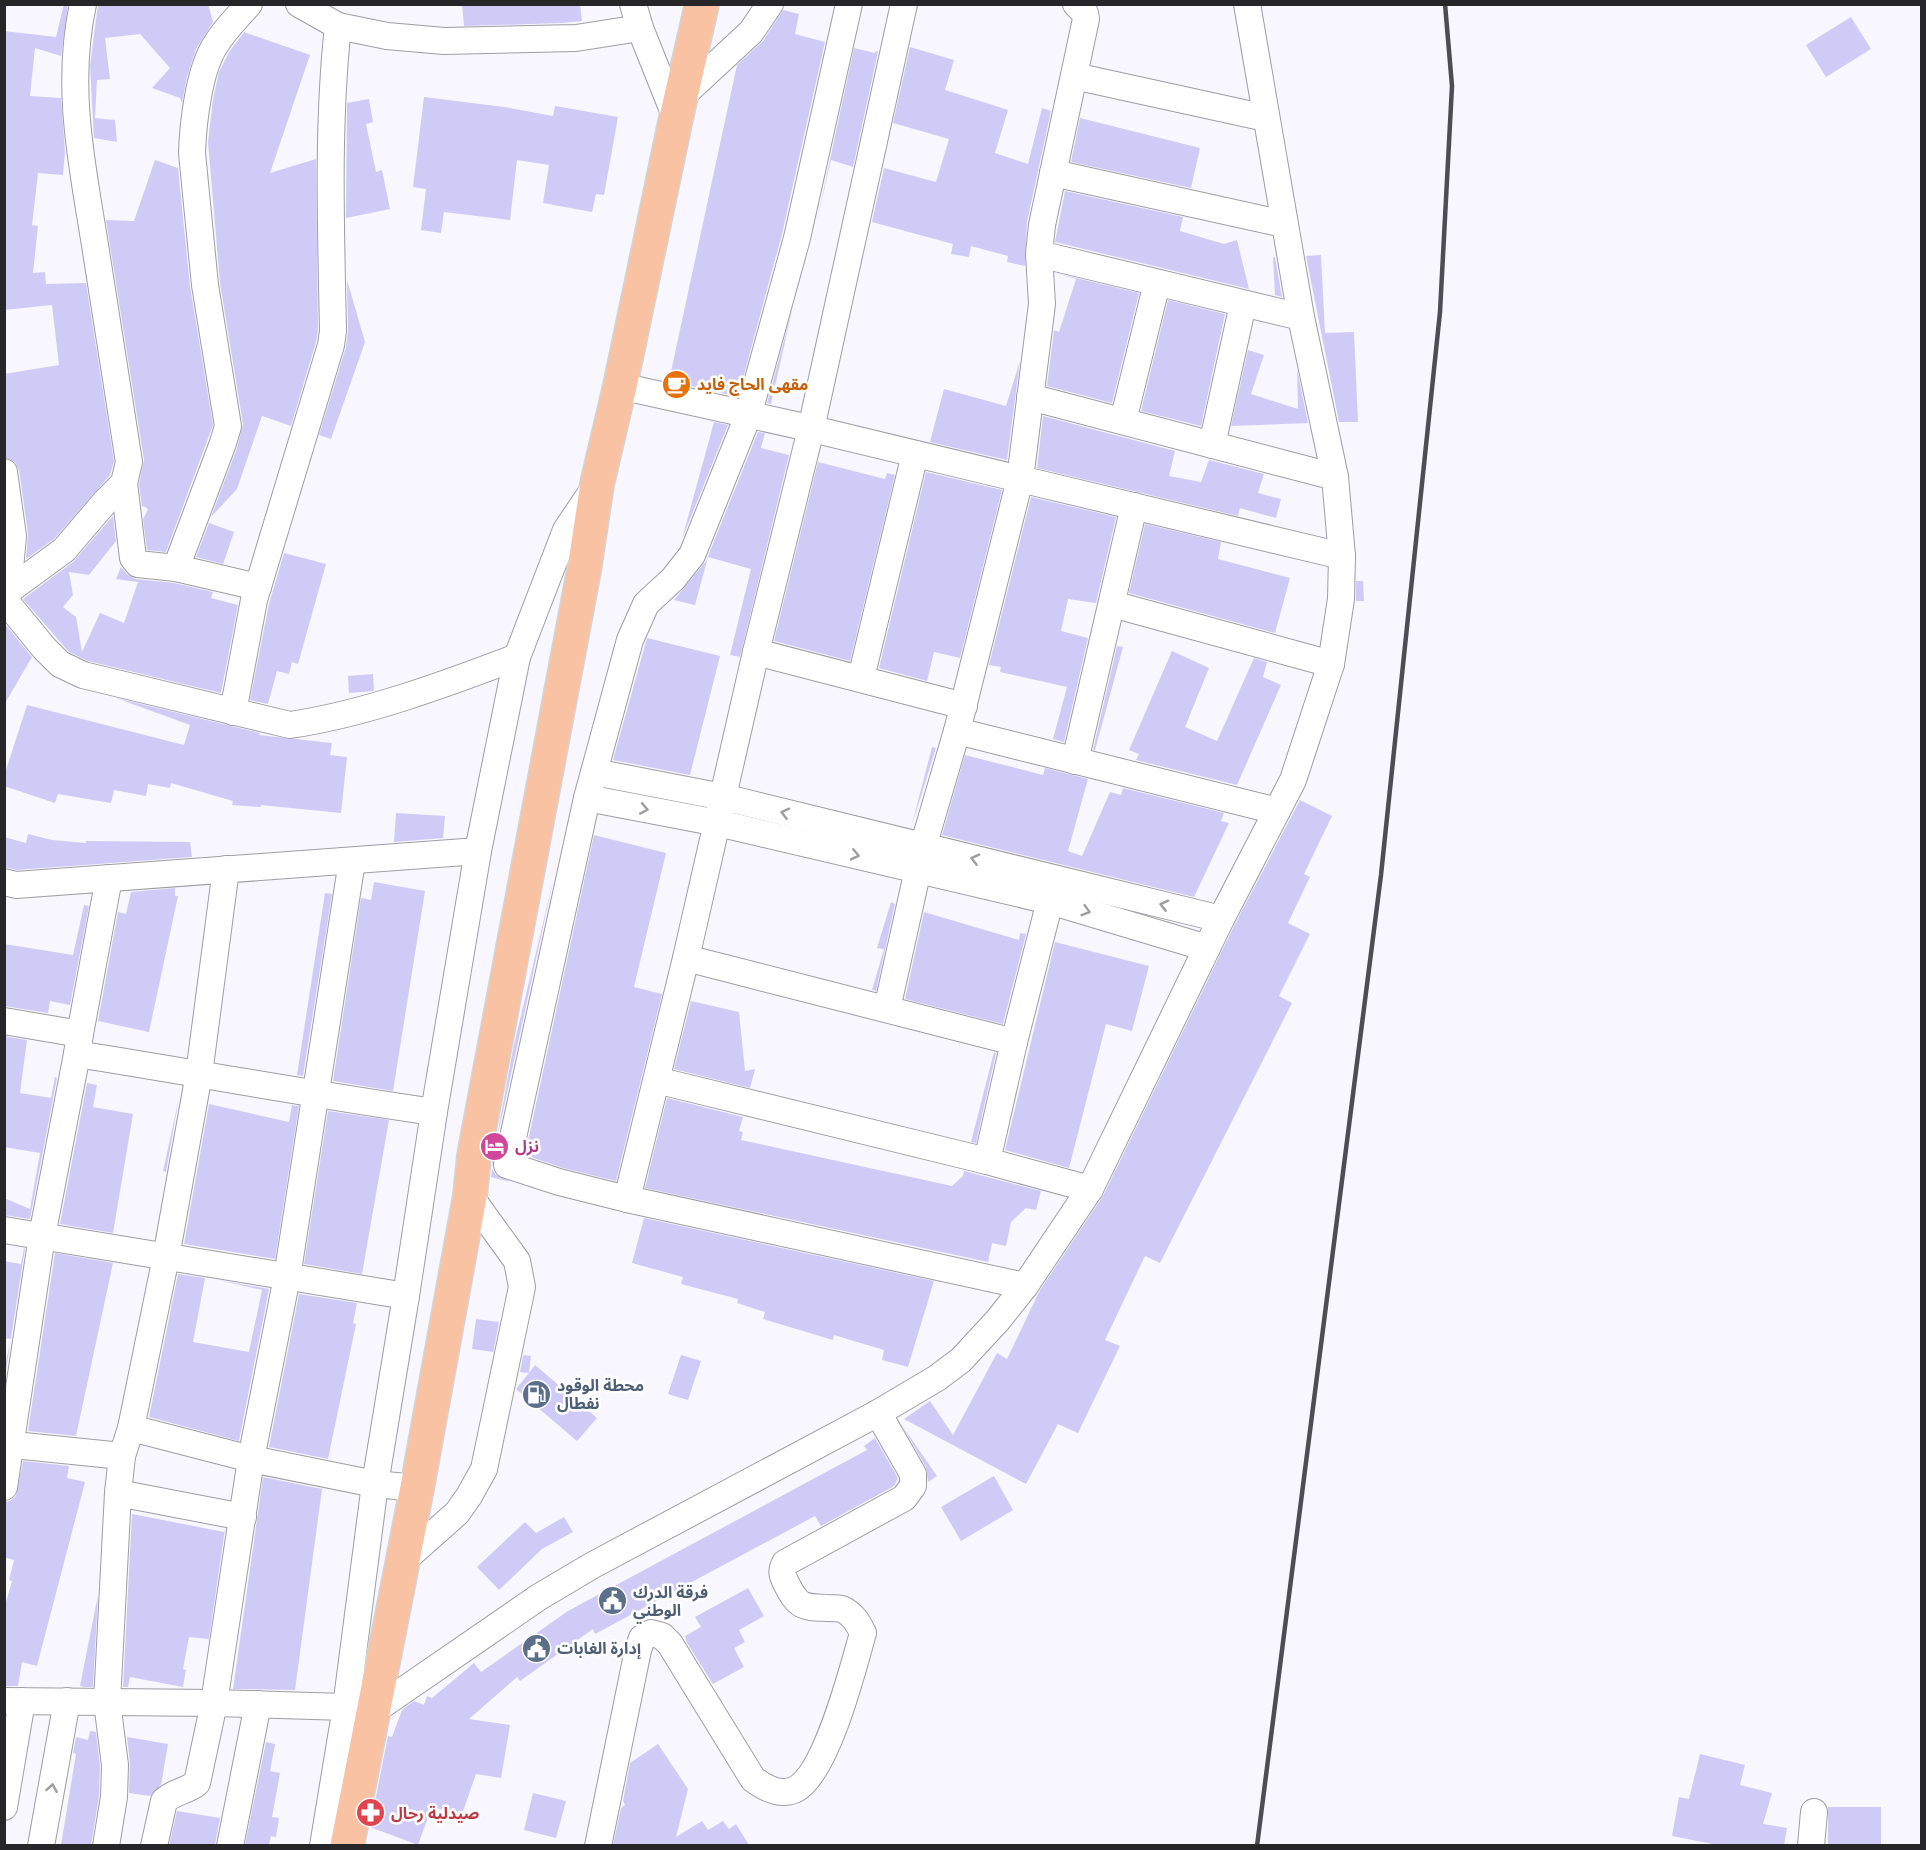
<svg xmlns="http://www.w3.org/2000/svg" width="1926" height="1850" font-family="'Golos Text','Noto Sans Arabic',sans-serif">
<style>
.building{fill:#cfcbf6}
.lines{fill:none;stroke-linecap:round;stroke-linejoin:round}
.street-casing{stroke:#9e9da4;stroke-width:28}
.primary-casing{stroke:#d4d3d4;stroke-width:36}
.street{stroke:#fff;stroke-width:26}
.primary{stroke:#f8c2a3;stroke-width:33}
.rail{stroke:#4e4d51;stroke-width:4.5}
.oneway{stroke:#9d9d9e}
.labels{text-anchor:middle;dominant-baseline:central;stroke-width:5;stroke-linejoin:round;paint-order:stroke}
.food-label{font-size:16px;font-weight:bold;fill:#c56008;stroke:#fff;text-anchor:start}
.hotel-label{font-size:16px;font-weight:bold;fill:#b23c85;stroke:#fff;text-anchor:start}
.service-label{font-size:16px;font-weight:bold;fill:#4e5e75;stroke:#fff;text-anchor:start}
.health-label{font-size:16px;font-weight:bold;fill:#be3a42;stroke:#fff;text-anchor:start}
</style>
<rect width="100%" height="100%" fill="#f8f6fe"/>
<g class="building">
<polygon points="64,4 68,4 61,56 35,48 30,96 61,98 65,152 63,175 38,173 32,225 38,226 33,273 45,272 46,284 86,283 114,461 110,475 54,539 26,559 28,534 19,470 15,462 4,457 4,374 59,365 52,305 4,310 4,31 56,37"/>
<polygon points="98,4 208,4 213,22 196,49 187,77 182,103 180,98 152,88 170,68 140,34 105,38 110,79 97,80 95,118 115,120 117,142 94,138 90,66"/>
<polygon points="462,4 580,4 582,21 562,23 464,26"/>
<polygon points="783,10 799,14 795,34 825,42 782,234 738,397 669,381 737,65 763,41"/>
<polygon points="1851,17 1871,49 1826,77 1806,45"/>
<polygon points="244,32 310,55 270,173 316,159 318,330 316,342 291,426 262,416 237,489 211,517 237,448 243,424 220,283 208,142 213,99 219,72 229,52"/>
<polygon points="910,47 954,60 945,90 1008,110 995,153 1028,164 1042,108 1051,111 1027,222 1025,266 1007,262 1008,256 971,246 969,257 951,254 953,244 872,222 884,168 936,182 949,139 893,123"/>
<polygon points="854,48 875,53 876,51 878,52 853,167 831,160 816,225"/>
<polygon points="424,97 504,107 553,116 555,106 618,117 604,195 596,194 592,212 543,203 549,165 517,160 510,220 444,212 441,233 421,230 426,189 413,187"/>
<polygon points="369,99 373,122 366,124 376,172 382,170 390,209 346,218 347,103"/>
<polygon points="1080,118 1200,148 1191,188 1071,162"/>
<polygon points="155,160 178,168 190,286 213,425 166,552 147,550 143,519 148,509 143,506 142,507 139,484 144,460 106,220 134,221"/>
<polygon points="1065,191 1183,217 1180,231 1224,244 1237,240 1249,289 1055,242"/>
<polygon points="1321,255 1325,333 1354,332 1358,422 1339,422 1306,256"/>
<polygon points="1275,257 1282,297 1275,295 1273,258"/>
<polygon points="1055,273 1139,293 1112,403 1047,386 1054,330 1059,332 1076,279"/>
<polygon points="347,280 365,342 331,439 319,435 346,347 348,331"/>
<polygon points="1168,300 1225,314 1201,426 1141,411"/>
<polygon points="792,311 771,404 767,403"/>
<polygon points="1248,350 1264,355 1251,394 1298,409 1297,369 1308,423 1231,426"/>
<polygon points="1020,361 1007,460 930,442 944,389 1006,406"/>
<polygon points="1043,416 1175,451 1169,476 1201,482 1209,460 1264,474 1258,493 1281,499 1276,518 1240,508 1238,516 1037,468"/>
<polygon points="714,422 728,425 682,539"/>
<polygon points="758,432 765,433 761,448 789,455 740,657 730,655 751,569 708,557 695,605 674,600 706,561"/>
<polygon points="818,462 885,479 887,473 895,475 850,661 774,641"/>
<polygon points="926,472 1002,490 960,658 934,652 927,681 879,668"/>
<polygon points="1031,497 1116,517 1096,603 1068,599 1061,631 1088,638 1064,742 1053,739 1067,687 1000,672 1001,667 989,665"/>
<polygon points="113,516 116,541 89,575 69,572 73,595 63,607 76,617 82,652 100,613 124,623 138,582 116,579 121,567 127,574 136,579 174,583 213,592 211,598 238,605 221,693 88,661 69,652 23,599 73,562"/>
<polygon points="209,523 234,532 223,564 196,557"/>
<polygon points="1145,524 1221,542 1218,559 1290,578 1275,633 1129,593"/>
<polygon points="284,553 326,564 298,664 292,662 289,674 277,671 268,704 250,700 269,604"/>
<polygon points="1356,581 1363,581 1364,601 1356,601"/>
<polygon points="4,623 32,657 4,705"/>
<polygon points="647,638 720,656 690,775 613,760"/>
<polygon points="1117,646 1123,647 1095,750 1093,750"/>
<polygon points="1172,651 1209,668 1185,727 1217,741 1254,658 1267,662 1263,677 1281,685 1237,785 1136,760 1139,754 1129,750"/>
<polygon points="373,674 374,691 349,693 348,676"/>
<polygon points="116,698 260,733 259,735 332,743 330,755 347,757 341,813 261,805 261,807 232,805 233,801 171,783 170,788 148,784 146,796 114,790 111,803 58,794 55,803 4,786 4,776 27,705 184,745 190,725"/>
<polygon points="932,747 936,748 911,828"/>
<polygon points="965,755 1043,775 1045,768 1088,779 1068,851 1082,856 1110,792 1121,795 1123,788 1224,813 1221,821 1229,823 1194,897 942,835"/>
<polygon points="1300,800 1332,816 1304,874 1310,877 1288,923 1310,934 1279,996 1292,1003 1160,1263 1145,1256 1105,1340 1120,1346 1078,1433 1058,1424 1026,1484 904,1419 930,1401 953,1435 997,1353 1007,1359 1040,1290 1103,1196 1234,926"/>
<polygon points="396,813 445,816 443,838 394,842"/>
<polygon points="28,834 52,840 86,843 86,841 190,842 192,857 17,870 4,867 4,837 26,843"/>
<polygon points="594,835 666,853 634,987 662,994 616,1181 563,1168 525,1155"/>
<polygon points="554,877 492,1162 492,1169 496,1175 511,1182 491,1177 493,1159 513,1049"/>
<polygon points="374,882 425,891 393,1091 333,1081 361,898 371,900"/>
<polygon points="175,888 175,896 178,896 149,1032 98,1021 118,912 126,914 131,892"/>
<polygon points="325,893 332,894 303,1076 297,1075"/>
<polygon points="891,902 895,904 876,991 872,990 884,949 877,948"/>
<polygon points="84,905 89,906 70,1005 50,1001 48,1013 4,1006 4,944 73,955"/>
<polygon points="924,912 1019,940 1020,933 1026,934 1003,1024 905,999"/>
<polygon points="1055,942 1149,966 1132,1031 1106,1024 1069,1168 1005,1150"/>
<polygon points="691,1001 739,1012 745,1071 755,1069 750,1088 674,1069"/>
<polygon points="4,1036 27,1040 20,1093 51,1098 55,1077 57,1078 30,1219 4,1215 4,1198 30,1209 40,1153 4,1147"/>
<polygon points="994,1052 996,1053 976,1143 971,1142"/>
<polygon points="87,1083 97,1085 93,1107 133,1114 113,1233 60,1224"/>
<polygon points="179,1098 166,1172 163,1171"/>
<polygon points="667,1098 743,1117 739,1131 743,1132 741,1140 952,1186 963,1176 964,1171 1041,1191 1036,1210 1026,1208 1011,1222 1006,1246 992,1243 988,1262 645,1188"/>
<polygon points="209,1104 289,1122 292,1105 299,1106 275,1259 184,1244"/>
<polygon points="328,1111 389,1120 362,1274 304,1264"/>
<polygon points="644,1218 934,1281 908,1367 882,1360 884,1350 834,1335 833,1340 763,1319 765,1312 737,1303 738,1299 681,1284 683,1277 632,1263"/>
<polygon points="24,1248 25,1249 4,1383 4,1370 11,1339 4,1338 4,1261 21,1264"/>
<polygon points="55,1253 113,1263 76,1436 28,1431"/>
<polygon points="178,1274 205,1278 193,1342 249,1352 262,1290 218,1280 269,1289 239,1441 149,1417"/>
<polygon points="299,1294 357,1303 353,1323 356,1324 328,1459 269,1447"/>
<polygon points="476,1319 499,1322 493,1354 493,1352 472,1349"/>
<polygon points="524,1351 523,1355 531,1356 529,1373 535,1365 597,1418 577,1441 516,1389 529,1373 520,1372"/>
<polygon points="681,1355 701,1361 688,1400 668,1394"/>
<polygon points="901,1424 937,1476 928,1482 926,1467"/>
<polygon points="875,1438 898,1478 894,1486 821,1526 815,1516 595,1634 593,1629 520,1681 517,1677 469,1719 510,1725 501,1778 476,1774 461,1817 432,1806 418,1845 370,1827 388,1736 392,1737 402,1710 414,1701 424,1705 427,1696 432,1698 474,1663 481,1672 568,1611 867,1450 864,1446"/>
<polygon points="23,1461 69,1466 67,1478 85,1482 37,1666 22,1662 18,1686 4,1686 4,1609 12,1581 9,1580 14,1560 4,1557 4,1502 10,1501 16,1496"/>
<polygon points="994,1476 1013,1510 961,1541 941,1507"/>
<polygon points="263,1477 322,1489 295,1690 233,1689"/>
<polygon points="132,1514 224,1532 225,1529 209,1639 189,1637 183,1669 186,1670 183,1687 130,1677 128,1687 123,1687"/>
<polygon points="564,1517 573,1532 542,1549 499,1590 477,1567 525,1522 536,1533"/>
<polygon points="748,1588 764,1616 739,1630 745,1642 734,1648 744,1667 713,1684 687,1643 685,1636 701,1627 695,1617"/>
<polygon points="98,1595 93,1687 83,1687 80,1686"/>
<polygon points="90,1731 96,1732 100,1766 99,1796 91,1845 61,1845 76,1754 73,1753 76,1737 88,1740"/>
<polygon points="127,1737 168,1744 161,1785 150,1796 129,1793 130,1763"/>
<polygon points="266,1742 275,1744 270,1771 280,1773 272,1817 279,1818 276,1837 271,1836 269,1845 245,1845"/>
<polygon points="658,1744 688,1789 676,1837 702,1821 708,1830 723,1821 729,1829 736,1824 749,1845 613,1845 621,1808 625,1805 623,1801 630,1763"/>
<polygon points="1700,1754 1745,1765 1740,1785 1772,1793 1763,1824 1787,1828 1784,1845 1718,1845 1672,1836 1679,1797 1689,1799"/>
<polygon points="533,1793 566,1801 556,1838 524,1830"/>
<rect x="1828" y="1807" width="53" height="38"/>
<polygon points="177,1811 220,1818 215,1845 169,1845"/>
</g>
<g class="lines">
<defs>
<g id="street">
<polyline points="299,4 338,26 387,36 444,41 576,38 640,28"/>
<polyline points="633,4 640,28 676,118"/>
<polyline points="1074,76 1266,118"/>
<polyline points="681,97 751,32 770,4"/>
<polyline points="1053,173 1284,224"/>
<polyline points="1039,254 1301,317"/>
<polyline points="620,386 800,426 1020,479 1042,304 1039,254 1042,225 1086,19 1085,13 1076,4"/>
<polyline points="1030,397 1335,477"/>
<polyline points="1123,421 1157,283"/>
<polyline points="1212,445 1243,304"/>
<polyline points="4,472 13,536 7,601"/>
<polyline points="124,483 133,558 138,564 176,568 258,587"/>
<path d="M176 568 223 443 228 426 205 285 192 153C193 123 199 69 216 44 225 29 238 17 249 4"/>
<path d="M8 591 64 550 105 502 124 483 129 462C118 390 106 317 95 245 82 164 65 87 83 4"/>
<path d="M4 599 44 648 60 664 83 675 290 725C365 714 446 684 517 657L566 530 595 487"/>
<polyline points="1112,604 1331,664"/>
<polyline points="756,652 964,706"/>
<polyline points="861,678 915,454"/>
<path d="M233 712 254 600 331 345 333 331C331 229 327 127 338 26"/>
<polyline points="957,731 1277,811"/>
<polyline points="1075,761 1134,506"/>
<polyline points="594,772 723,797 1221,919"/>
<polyline points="587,798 718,823 1050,901 1207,948"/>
<polyline points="478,851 517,657"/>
<polyline points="4,882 16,885 478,851 434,1112"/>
<polyline points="686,958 756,652 811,429 904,4"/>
<polyline points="887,1009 923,847 957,731 1020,479 1342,556"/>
<path d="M4 1021 80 1034 77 1054C196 1073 315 1095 434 1112L406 1296 4 1230"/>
<polyline points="80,1034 109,878"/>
<polyline points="1014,1042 1050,901"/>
<polyline points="656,1080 987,1161 1014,1042 686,958 627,1199 1025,1286"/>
<polyline points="987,1161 1090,1189"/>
<polyline points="627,1199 559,1182 507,1165 587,798 630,640 646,604 673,579 692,555 748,416 797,238 849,4"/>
<polyline points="131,1428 251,1459 375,1484 406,1296"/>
<polyline points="4,1444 122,1456 131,1428 166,1257 199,1074 226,869"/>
<polyline points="4,1487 42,1236 77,1054"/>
<polyline points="118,1493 243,1517"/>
<polyline points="404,1560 457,1513 469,1496 484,1469 522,1287 517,1261 470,1196"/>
<polyline points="4,1701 214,1703 346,1707 375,1710 539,1597 593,1565 878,1413 937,1378 961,1360 998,1320 1025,1286 1090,1189 1221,919 1293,780 1331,664 1341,599 1342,556 1335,477 1301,317 1247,4"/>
<polyline points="4,1807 22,1701"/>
<polyline points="41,1846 67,1701"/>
<polyline points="106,1846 114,1797 115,1765 107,1702 118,1493 122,1456"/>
<path d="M154 1846 164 1801C173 1792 187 1791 197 1783L214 1703 251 1459 287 1277 352 861"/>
<polyline points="230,1846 258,1704"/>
<polyline points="323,1846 346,1707 375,1484 417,1488"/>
<path d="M598 1846 638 1650 642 1638 651 1633 662 1636 670 1644 753 1779C765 1788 781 1797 796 1789 827 1772 853 1668 863 1633 858 1623 853 1614 842 1609 837 1608 833 1608 828 1608 803 1607 799 1608 787 1585 783 1577 780 1572 785 1563L904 1498 913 1486V1474L878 1413"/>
<polyline points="1811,1846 1814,1812"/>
</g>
<polyline id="primary" points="347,1846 417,1488 470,1196 474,1156 584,570 597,484 620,386 676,118 702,4"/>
</defs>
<use href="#street" class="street-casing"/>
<use href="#primary" class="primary-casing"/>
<use href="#street" class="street"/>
<use href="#primary" class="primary"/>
<polyline class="rail" points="1257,1846 1381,875 1440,312 1452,86 1445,4"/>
</g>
<defs><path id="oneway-chevron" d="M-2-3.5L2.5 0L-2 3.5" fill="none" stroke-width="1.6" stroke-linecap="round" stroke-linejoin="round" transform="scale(1.5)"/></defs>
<g class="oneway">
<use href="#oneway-chevron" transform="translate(644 809) rotate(11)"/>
<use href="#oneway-chevron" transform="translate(785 813) rotate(-166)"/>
<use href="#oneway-chevron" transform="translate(855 855) rotate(13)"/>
<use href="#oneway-chevron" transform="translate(975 859) rotate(-166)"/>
<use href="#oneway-chevron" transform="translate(1164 905) rotate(-166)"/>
<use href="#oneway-chevron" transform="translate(1086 911) rotate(17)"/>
<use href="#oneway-chevron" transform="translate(52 1788) rotate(-80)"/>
</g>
<defs>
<symbol id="cafe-disc" viewBox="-11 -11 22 22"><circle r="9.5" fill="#e8710a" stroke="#fff"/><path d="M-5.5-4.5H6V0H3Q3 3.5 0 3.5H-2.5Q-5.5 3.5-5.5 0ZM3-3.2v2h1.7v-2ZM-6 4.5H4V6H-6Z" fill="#fff"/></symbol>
<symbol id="hotel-disc" viewBox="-11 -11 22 22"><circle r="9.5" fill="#d1479c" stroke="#fff"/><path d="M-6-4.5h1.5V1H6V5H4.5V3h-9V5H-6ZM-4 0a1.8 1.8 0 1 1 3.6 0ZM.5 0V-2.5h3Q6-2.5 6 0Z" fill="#fff"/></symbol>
<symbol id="fuel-disc" viewBox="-11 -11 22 22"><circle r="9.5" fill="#5c6f8a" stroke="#fff"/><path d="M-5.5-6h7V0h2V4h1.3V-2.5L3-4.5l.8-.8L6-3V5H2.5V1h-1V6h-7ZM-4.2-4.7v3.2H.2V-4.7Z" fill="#fff"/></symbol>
<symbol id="civic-disc" viewBox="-11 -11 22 22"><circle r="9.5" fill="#5c6f8a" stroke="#fff"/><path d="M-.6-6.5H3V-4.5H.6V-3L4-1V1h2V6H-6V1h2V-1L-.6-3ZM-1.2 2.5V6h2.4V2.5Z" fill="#fff"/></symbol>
<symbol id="pharmacy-disc" viewBox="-11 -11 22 22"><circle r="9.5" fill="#e0444e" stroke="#fff"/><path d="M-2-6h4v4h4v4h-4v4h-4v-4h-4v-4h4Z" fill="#fff"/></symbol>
</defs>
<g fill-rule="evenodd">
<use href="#cafe-disc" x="660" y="368" width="33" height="33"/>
<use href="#hotel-disc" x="478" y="1130" width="33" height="33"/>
<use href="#fuel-disc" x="520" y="1378" width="33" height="33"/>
<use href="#civic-disc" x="596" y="1584" width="33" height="33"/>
<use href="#civic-disc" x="520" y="1632" width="33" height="33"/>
<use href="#pharmacy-disc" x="354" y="1796" width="33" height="33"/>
</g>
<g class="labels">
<g class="food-label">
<text x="697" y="384">مقهى الحاج فايد</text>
</g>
<g class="hotel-label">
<text x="515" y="1146">نزل</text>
</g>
<g class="service-label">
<text x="557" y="1385">محطة الوقود<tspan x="557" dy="18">نفطال</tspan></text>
<text x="633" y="1592">فرقة الدرك<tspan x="633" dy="18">الوطني</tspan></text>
<text x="557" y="1648">إدارة الغابات</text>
</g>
<g class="health-label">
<text x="391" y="1813">صيدلية رحال</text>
</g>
</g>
<rect width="1926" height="1850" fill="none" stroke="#262528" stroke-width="12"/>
</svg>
